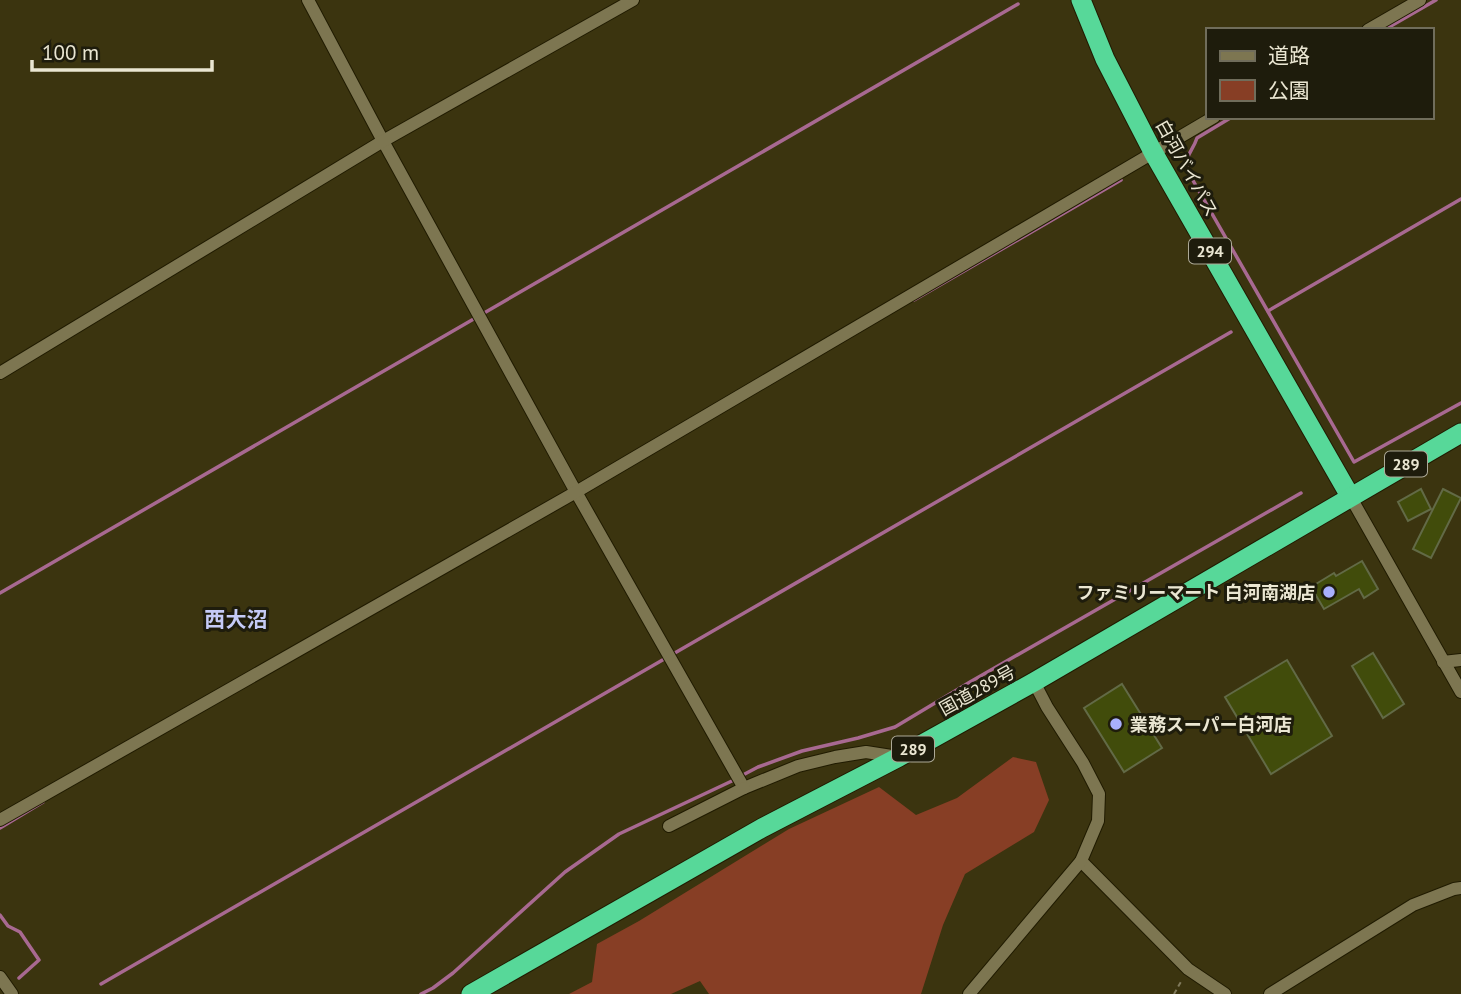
<svg xmlns="http://www.w3.org/2000/svg" width="1461" height="994" font-family="'PT Sans','Noto Sans JP',sans-serif">
<style>
.green{fill:#873e25}
.lines{fill:none;stroke-linecap:round;stroke-linejoin:round}
.stream{stroke:#a86991;stroke-width:3.5}
.building{fill:#414c0b;stroke:#626a46;stroke-width:2}
.minor-casing{stroke:#201b01;stroke-width:14}
.highway-casing{stroke:#201b01;stroke-width:21}
.path{stroke:#807a5c;stroke-width:2;stroke-dasharray:5 3.5;stroke-linecap:butt}
.minor{stroke:#7d7651;stroke-width:12}
.highway{stroke:#57d899;stroke-width:19}
.poi-dot{fill:#a8b0fc;stroke:#1e1c0c;stroke-width:2.5}
.labels{text-anchor:middle;dominant-baseline:central;stroke-width:6;stroke-linejoin:round;paint-order:stroke}
.shield{fill:#1e1c0c;stroke:#ada997;stroke-width:2}
.shield-label{font-size:16px;font-weight:bold;fill:#eae6d2}
.street-label{font-size:18px;fill:#eae6d2;stroke:#1e1c0c}
.poi-label{font-size:18px;font-weight:bold;fill:#eae6d2;stroke:#1e1c0c;text-anchor:end}
.quarter-label{font-size:21px;font-weight:bold;fill:#c5cbf6;stroke:#1e1c0c}
</style>
<rect width="100%" height="100%" fill="#3b340f"/>
<polygon class="green" points="1013,757 1036,762 1049,800 1034,832 965,874 943,925 921,994 709,994 700,981 671,994 569,994 592,982 597,944 639,921 789,829 879,787 916,815 957,798"/>
<g class="lines">
<g class="stream">
<polyline points="1384,30 1436,0"/>
<path d="M1232 117 1197 138C1192 153 1185 154 1187 170L1354 462 1461 403"/>
<polyline points="914,300 1121,180"/>
<polyline points="1268,311 1461,199"/>
<polyline points="0,593 1018,4"/>
<polyline points="673,654 1231,332"/>
<polyline points="741,776 758,767 802,751 858,738 895,727 970,682 1301,493"/>
<polyline points="0,828 43,802"/>
<polyline points="0,915 8,926 20,932 39,960 19,978"/>
<polyline points="101,984 666,658"/>
<polyline points="421,994 433,988 453,973 565,872 619,834 734,780"/>
</g>
</g>
<g class="building">
<polygon points="1421,489 1431,509 1408,521 1398,502"/>
<polygon points="1443,489 1461,498 1431,558 1413,549"/>
<polygon points="1362,561 1378,589 1364,598 1359,589 1324,609 1311,587 1334,573 1336,576"/>
<polygon points="1373,653 1404,704 1383,718 1352,666"/>
<polygon points="1287,660 1332,736 1271,774 1225,697"/>
<polygon points="1122,684 1162,748 1124,772 1084,708"/>
</g>
<g class="lines">
<defs>
<g id="minor">
<polyline points="308,0 383,141 576,492 744,788 798,766 835,757 866,752 898,757"/>
<polyline points="1368,30 1420,0"/>
<polyline points="0,373 383,141 633,0"/>
<polyline points="1350,496 1461,692"/>
<polyline points="1443,662 1461,660"/>
<polyline points="0,820 576,492 1214,117"/>
<polyline points="669,826 744,788"/>
<polyline points="1081,861 1188,969 1225,994"/>
<polyline points="0,977 12,994"/>
<polyline points="969,994 1081,861 1098,821 1099,794 1083,763 1047,707 1034,682"/>
<polyline points="1270,994 1413,905 1454,889 1461,888"/>
</g>
<g id="highway">
<polyline points="1081,0 1105,59 1153,152 1350,496"/>
<polyline points="471,994 762,828 899,757 1034,682 1461,433"/>
</g>
</defs>
<use href="#minor" class="minor-casing"/>
<use href="#highway" class="highway-casing"/>
<polyline class="path" points="1174,994 1182,980"/>
<use href="#minor" class="minor"/>
<use href="#highway" class="highway"/>
</g>
<g class="poi-dot">
<circle cx="1329" cy="592" r="7"/>
<circle cx="1116" cy="724" r="7"/>
</g>
<g class="labels">
<g class="shield">
<rect x="1189" y="238.5" width="42" height="25" rx="5"/>
<rect x="1385" y="451.5" width="42" height="25" rx="5"/>
<rect x="892" y="736.5" width="42" height="25" rx="5"/>
</g>
<g class="shield-label">
<text x="1210" y="251">294</text>
<text x="1406" y="464">289</text>
<text x="913" y="749">289</text>
</g>
<g class="street-label">
<text transform="translate(1187 168) rotate(61)">白河バイパス</text>
<text transform="translate(977 690) rotate(-29)">国道289号</text>
</g>
<g class="poi-label">
<text x="1315" y="592">ファミリーマート 白河南湖店</text>
<text x="1130" y="724" text-anchor="start">業務スーパー白河店</text>
</g>
<g class="quarter-label">
<text x="236" y="619">西大沼</text>
</g>
</g>
<rect x="1206" y="28" width="228" height="91" fill="#1e1c0c" stroke="#706d5b" stroke-width="2"/>
<rect x="1220" y="51" width="35" height="10" fill="#7d7651" stroke="#706d5b" stroke-width="2"/>
<text x="1268" y="63" font-size="21" fill="#eae6d2">道路</text>
<rect x="1220" y="80" width="35" height="21" fill="#873e25" stroke="#706d5b" stroke-width="2"/>
<text x="1268" y="98" font-size="21" fill="#eae6d2">公園</text>
<path d="M32 60v10h180v-10" fill="none" stroke="#eae6d2" stroke-width="3.5"/>
<text x="42" y="60" font-size="21" fill="#eae6d2" stroke="#1e1c0c" stroke-width="5" paint-order="stroke">100 m</text>
</svg>
